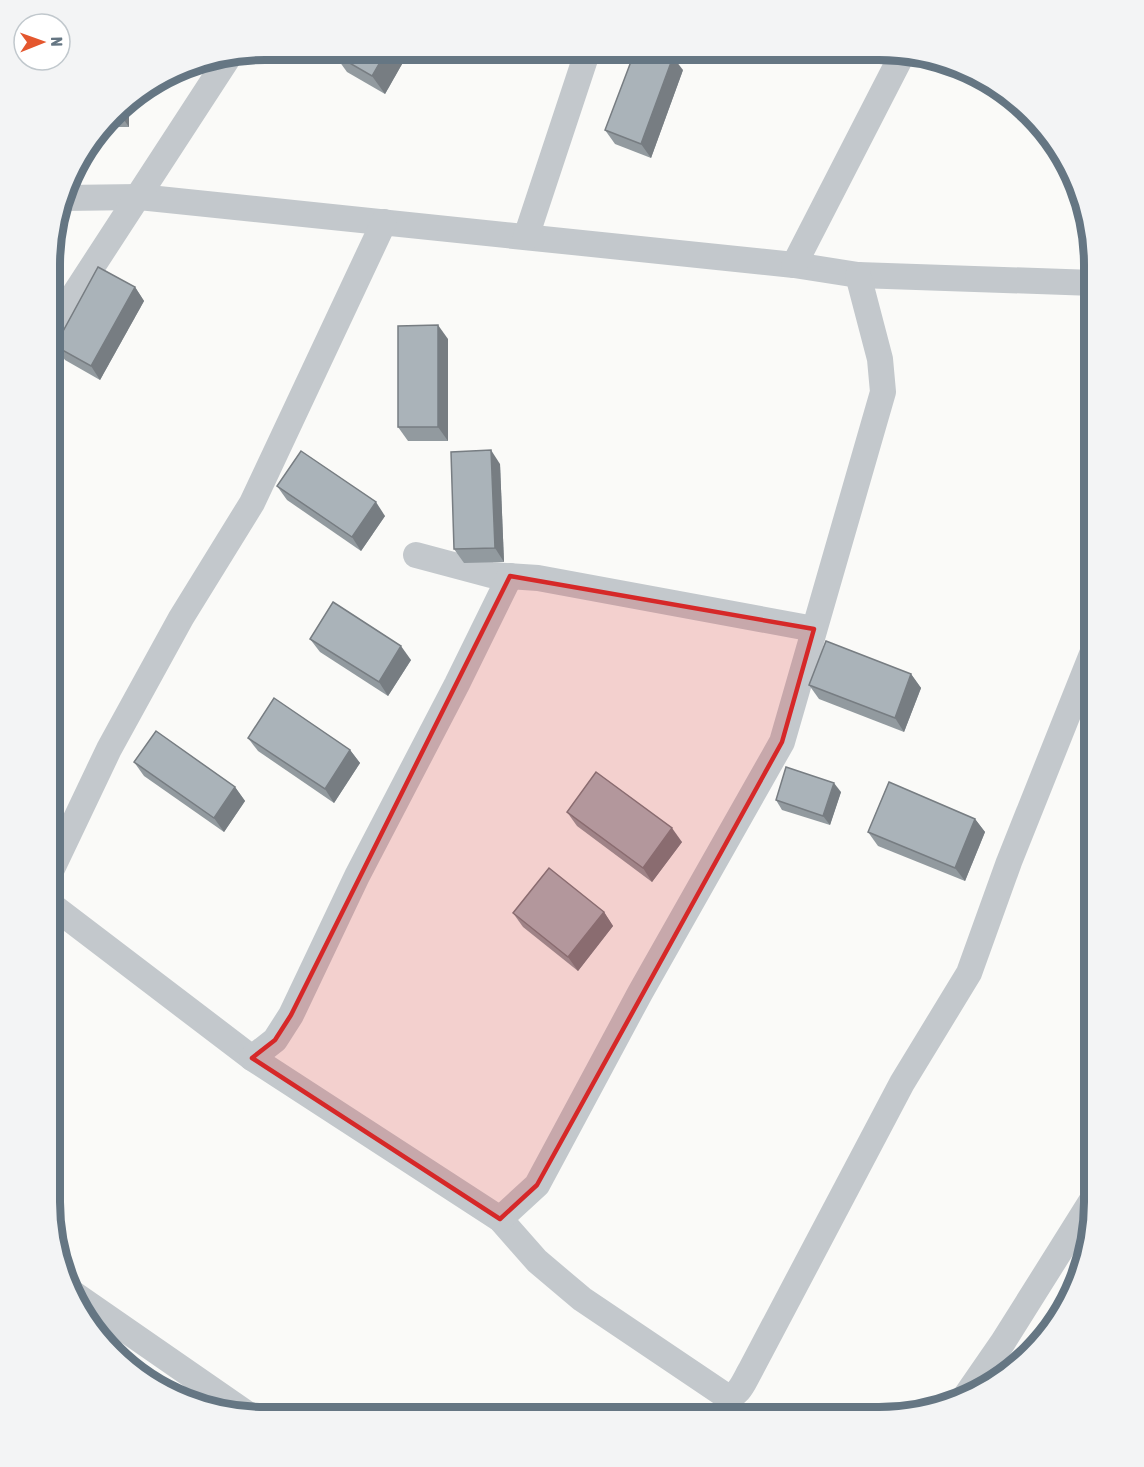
<svg xmlns="http://www.w3.org/2000/svg" width="1144" height="1467" font-family="'Asap Condensed',sans-serif">
<style>
.lines{fill:none;stroke-linecap:round;stroke-linejoin:round}
.minor{stroke:#c3c8cc;stroke-width:26}
.wall{fill:#929a9f}
.shaded-wall{fill:#777d82}
.building{fill:#aab3b9;stroke:#777d82;stroke-width:1.5}
.marked{fill:#d62828;fill-opacity:0.2;stroke:#d62828;stroke-width:4.5;stroke-linejoin:round}
.rim{fill:none;stroke:#657683;stroke-width:8}
</style>
<rect width="100%" height="100%" fill="#fafaf8"/>
<g class="lines">
<g class="minor">
<polyline points="64,198 139,197 794,265 858,275 1094,283"/>
<polyline points="526,237 588,50"/>
<polyline points="794,265 904,51"/>
<polyline points="51,330 230,55"/>
<polyline points="416,555 491,575 538,578 814,629"/>
<polyline points="50,873 109,749 181,618 252,503 384,222"/>
<path d="M50 904 252 1058 500 1219 537 1261 582 1299 726 1396C739 1397 744 1381 750 1371L902 1083 969 973 1009 862 1094 649"/>
<polyline points="252,1058 275,1040 291,1015 357,876 457,684 510,576"/>
<polyline points="500,1219 537,1185 640,993 782,742 883,392 880,359 858,275"/>
<polyline points="71,1292 250,1416"/>
<polyline points="965,1397 1003,1342 1094,1197"/>
</g>
</g>
<g class="wall">
<polygon points="410,50 385,94 347,72 334,54"/>
<polygon points="683,70 651,158 615,144 605,130"/>
<polygon points="129,100 129,127 103,127 123,103"/>
<polygon points="135,287 144,301 100,380 65,360 55,346"/>
<polygon points="448,339 448,441 408,441 398,427"/>
<polygon points="500,464 504,562 464,563 454,549"/>
<polygon points="277,486 385,516 361,551 287,500"/>
<polygon points="310,639 411,660 388,696 320,652"/>
<polygon points="911,674 921,688 904,732 819,699 809,685"/>
<polygon points="248,738 350,750 360,763 334,803 258,751"/>
<polygon points="134,762 235,787 245,801 224,832 144,776"/>
<polygon points="841,792 830,825 782,810 776,800"/>
<polygon points="567,812 682,842 652,882 577,826"/>
<polygon points="975,819 985,832 965,881 878,846 868,832"/>
<polygon points="604,912 613,926 578,971 523,927 513,913"/>
</g>
<g class="shaded-wall">
<polygon points="387,50 410,50 385,94 372,76"/>
<polygon points="673,57 683,70 651,158 641,144"/>
<polygon points="129,100 129,127 122,117 122,104"/>
<polygon points="135,287 144,301 100,380 91,366"/>
<polygon points="438,325 448,339 448,441 438,427"/>
<polygon points="55,445 62,455 51,470 51,451"/>
<polygon points="491,450 500,464 504,562 495,548"/>
<polygon points="376,502 385,516 361,551 352,537"/>
<polygon points="401,646 411,660 388,696 379,682"/>
<polygon points="911,674 921,688 904,732 895,718"/>
<polygon points="350,750 360,763 334,803 325,789"/>
<polygon points="834,783 841,792 830,825 823,816"/>
<polygon points="235,787 245,801 224,832 214,818"/>
<polygon points="975,819 985,832 965,881 955,868"/>
<polygon points="672,828 682,842 652,882 643,868"/>
<polygon points="604,912 613,926 578,971 568,957"/>
</g>
<g class="building">
<polygon points="337,50 387,50 372,76 334,54"/>
<polygon points="635,51 658,51 673,57 641,144 605,130"/>
<polygon points="122,104 122,117 111,118"/>
<polygon points="98,267 135,287 91,366 55,346"/>
<polygon points="438,325 438,427 398,427 398,326"/>
<polygon points="51,442 55,445 51,451"/>
<polygon points="491,450 495,548 454,549 451,452"/>
<polygon points="301,451 376,502 352,537 277,486"/>
<polygon points="333,602 401,646 379,682 310,639"/>
<polygon points="826,641 911,674 895,718 809,685"/>
<polygon points="274,698 350,750 325,789 248,738"/>
<polygon points="156,731 235,787 214,818 134,762"/>
<polygon points="786,767 834,783 823,816 776,800"/>
<polygon points="596,772 672,828 643,868 567,812"/>
<polygon points="889,782 975,819 955,868 868,832"/>
<polygon points="549,868 604,912 568,957 513,913"/>
</g>
<path class="marked" d="M510 576 814 629 782 742 537 1185 500 1219 252 1058 275 1040 291 1015Z"/>
<path d="M0 0H1144V1467H0ZM265 60H879A205 205 0 0 1 1084 265V1202A205 205 0 0 1 879 1407H265A205 205 0 0 1 60 1202V265A205 205 0 0 1 265 60Z" fill="#f3f4f5" fill-rule="evenodd"/>
<path class="rim" d="M265 60H879A205 205 0 0 1 1084 265V1202A205 205 0 0 1 879 1407H265A205 205 0 0 1 60 1202V265A205 205 0 0 1 265 60Z"/>
<g transform="translate(42 42) rotate(89)"><circle r="28" fill="#ffffff" stroke="#c1c8cd" stroke-width="1.5"/>
<path d="M0-4.5L10 22L0 15L-10 22Z" fill="#e4572e"/>
<text y="-9" font-size="16" font-weight="bold" text-anchor="middle" fill="#657683">N</text>
</g>
</svg>
